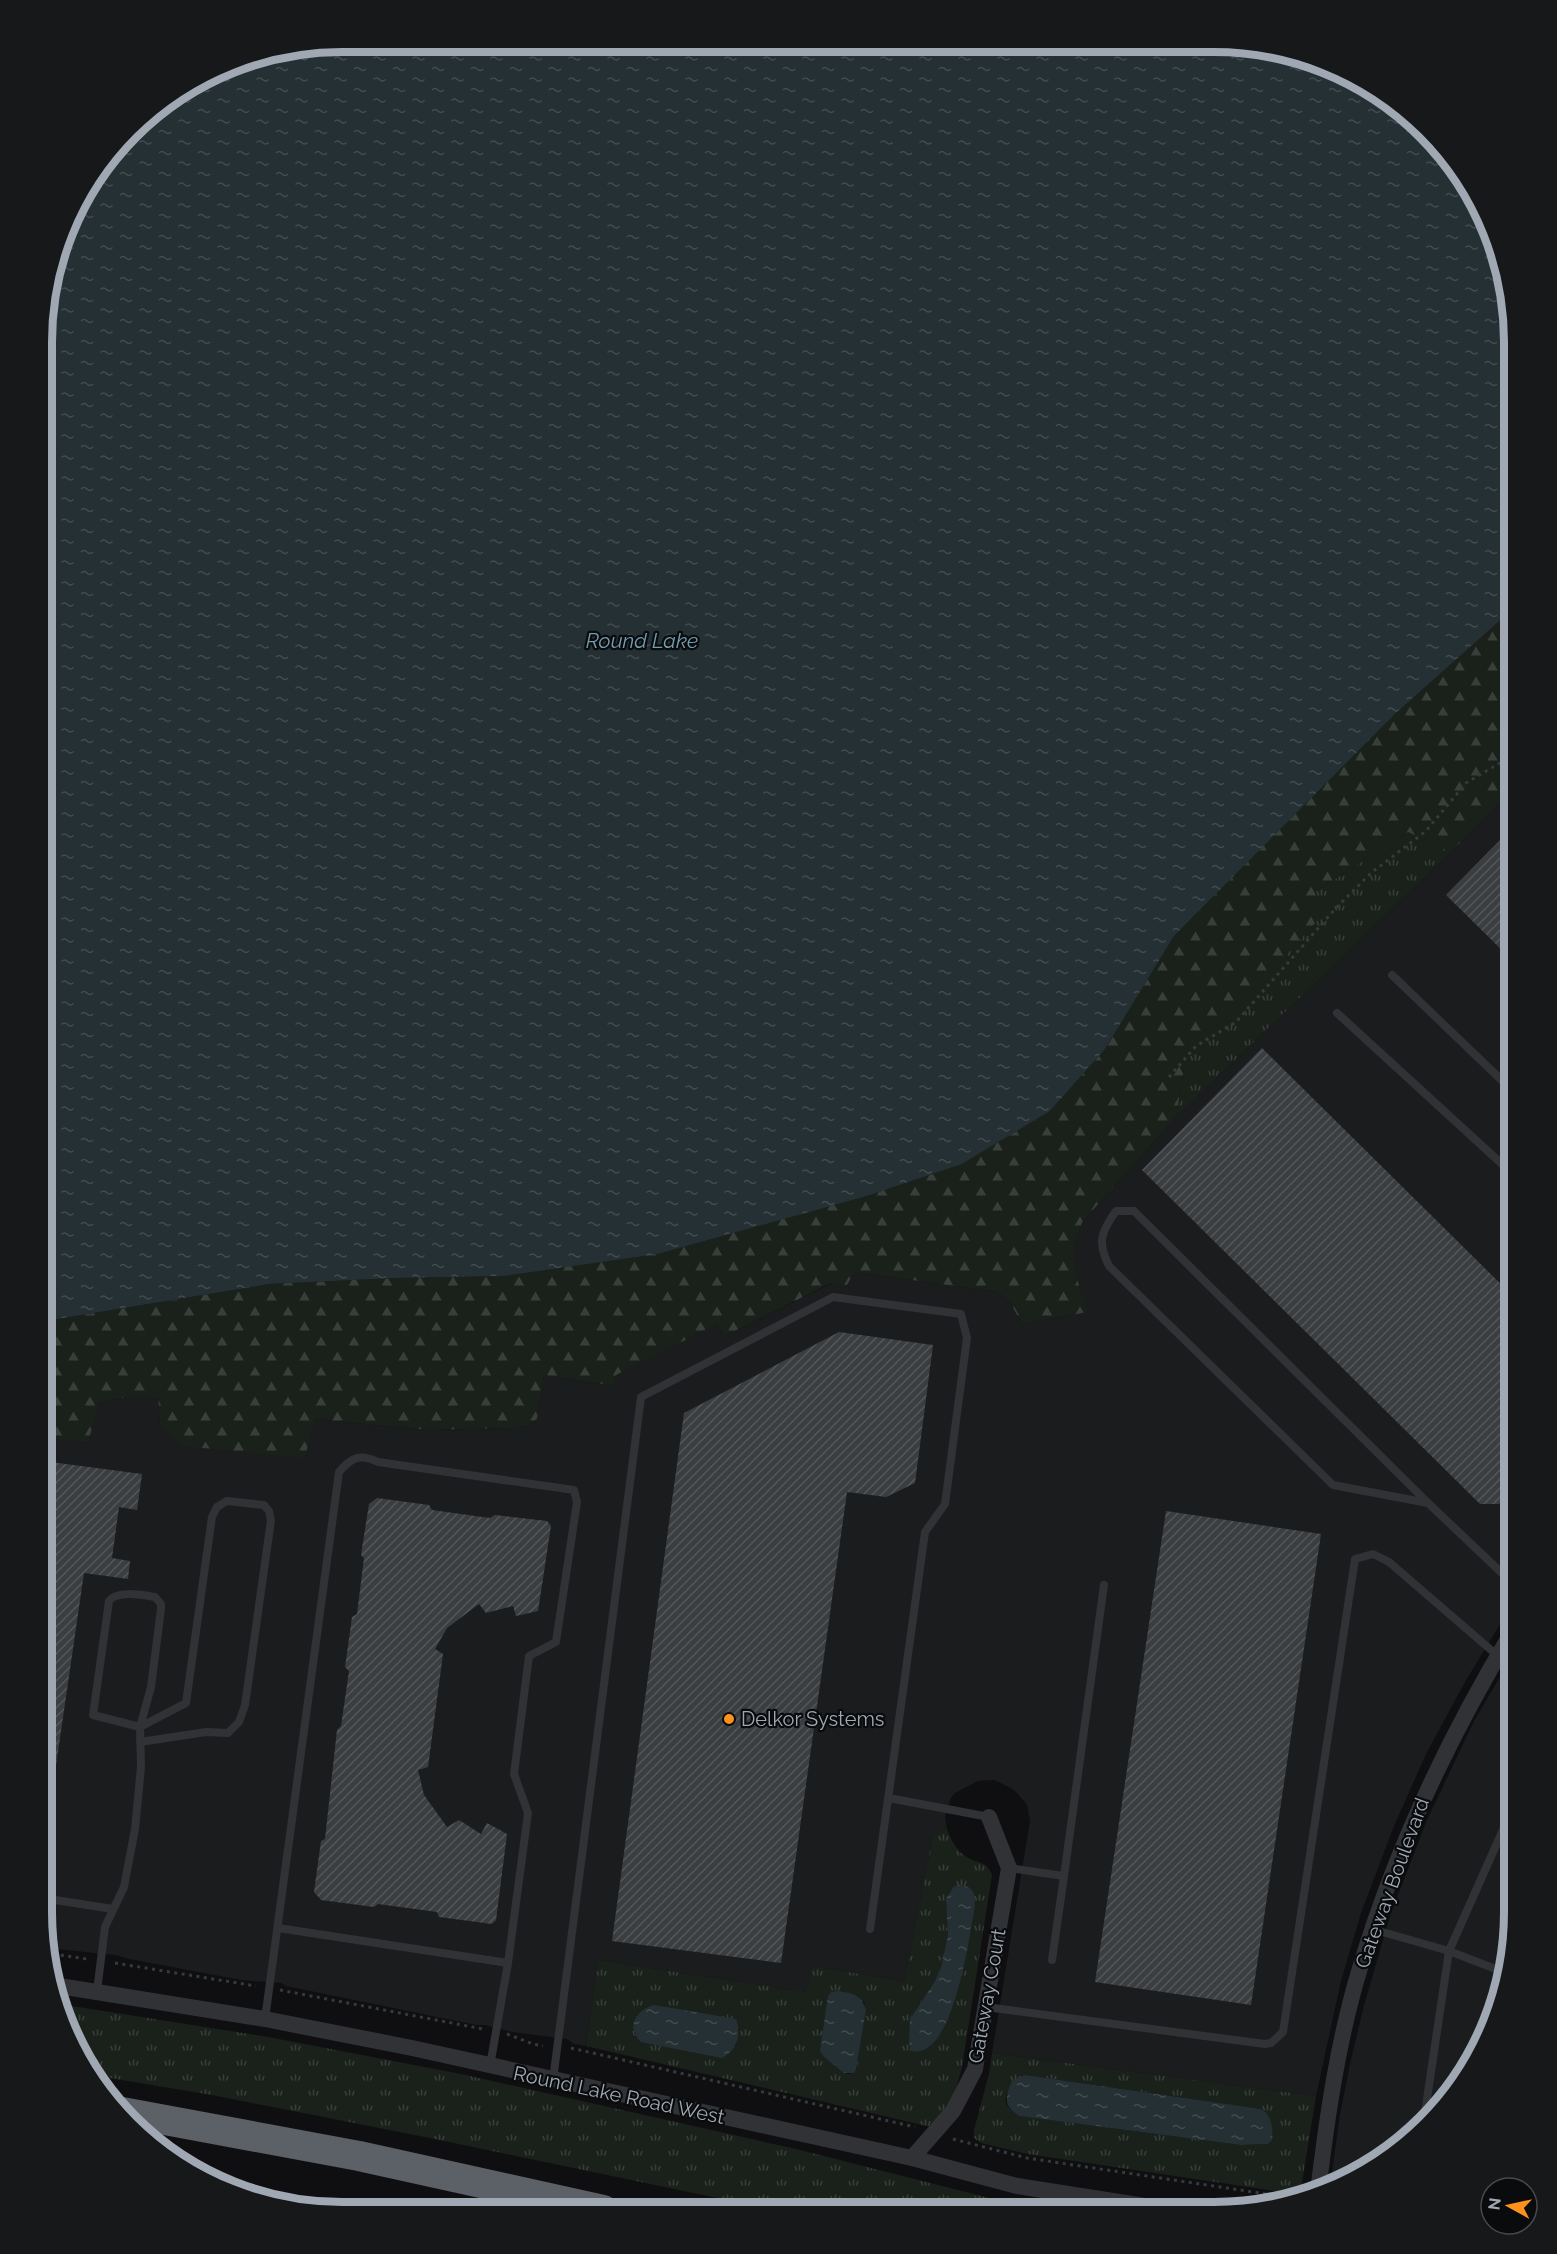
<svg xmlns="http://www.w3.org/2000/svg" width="1557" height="2254" font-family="Raleway,sans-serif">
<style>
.built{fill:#1b1c1e}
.grass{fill:url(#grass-tufts);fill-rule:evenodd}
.forest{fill:url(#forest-firs)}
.water{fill:url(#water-ripples)}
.building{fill:url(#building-hatch)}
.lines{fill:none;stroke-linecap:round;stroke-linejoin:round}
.path{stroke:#36393d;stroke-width:3;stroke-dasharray:3 4.5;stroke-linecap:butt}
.service{stroke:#303236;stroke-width:8}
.minor{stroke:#303236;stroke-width:16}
.motorway{stroke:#5c6067;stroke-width:30}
.poi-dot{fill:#fc921c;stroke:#0a0b0c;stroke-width:2}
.labels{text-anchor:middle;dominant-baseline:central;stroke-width:4.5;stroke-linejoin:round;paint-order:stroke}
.poi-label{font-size:20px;fill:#9fa8b3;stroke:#0a0b0c;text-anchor:start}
.street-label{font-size:20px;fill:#9fa8b3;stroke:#0a0b0c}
.water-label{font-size:21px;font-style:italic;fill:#739db1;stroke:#0a0b0c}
.rim{fill:none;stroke:#9fa8b3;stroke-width:8}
</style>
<defs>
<pattern id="grass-tufts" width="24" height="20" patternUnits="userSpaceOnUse" patternTransform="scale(1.5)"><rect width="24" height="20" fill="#1a211a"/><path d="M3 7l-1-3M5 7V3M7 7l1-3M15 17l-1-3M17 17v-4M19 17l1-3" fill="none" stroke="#383e39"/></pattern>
<pattern id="forest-firs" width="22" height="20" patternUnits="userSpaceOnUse" patternTransform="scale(1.5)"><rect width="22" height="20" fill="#1a211a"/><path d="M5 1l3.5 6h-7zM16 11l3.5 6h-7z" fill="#383e39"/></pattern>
<pattern id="water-ripples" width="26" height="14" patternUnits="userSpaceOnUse" patternTransform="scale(1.5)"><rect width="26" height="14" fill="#253035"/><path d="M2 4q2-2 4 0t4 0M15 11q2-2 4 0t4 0" fill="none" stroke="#414b50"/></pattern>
<pattern id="building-hatch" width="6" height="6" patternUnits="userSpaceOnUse" patternTransform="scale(1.5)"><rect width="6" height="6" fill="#3b3e41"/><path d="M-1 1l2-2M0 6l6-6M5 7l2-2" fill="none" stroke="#54575a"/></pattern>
</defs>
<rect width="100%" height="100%" fill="#0f0f11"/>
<g class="built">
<polygon points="1515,787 1514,1601 1465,1682 1426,1754 1394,1826 1361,1913 1341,1981 1316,2096 992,2053 1030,1821 1027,1805 1018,1794 1011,1788 994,1780 978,1781 955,1793 951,1798 945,1817 947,1829 933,1835 904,1981 811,1966 806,1992 598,1960 586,2046 574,2044 567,2039 512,2032 485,2025 476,2025 286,1986 281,1983 241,1980 129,1959 115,1955 46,1948 42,1911 43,1438 88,1443 99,1403 127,1397 158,1397 160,1425 305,1458 313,1419 428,1430 514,1428 526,1426 537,1419 544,1375 614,1386 615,1375 717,1324 722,1332 727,1335 854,1272 998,1292 1011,1304 1022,1324 1087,1312 1075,1273 1073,1260 1075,1235 1083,1221 1176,1117 1451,852"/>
<polygon points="1514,1653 1514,1931 1499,2008 1464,2079 1412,2138 1347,2181 1330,2187 1340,2114 1350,2064 1364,2005 1391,1913 1427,1820 1474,1721"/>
</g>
<g class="grass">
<polygon points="1408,832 1451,852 1176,1117 1189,1037 1227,1021 1319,908 1315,892"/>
<path d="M947 1829C951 1841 958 1853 970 1859 981 1864 987 1862 992 1875L962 2067 945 2128H935L586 2046 598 1960 806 1992 811 1966 904 1981 933 1835ZM954 1886 941 2033 910 2019 935 1981 941 1967 948 1935 946 1899ZM837 1991 864 2002 866 2010 856 2071 849 2074 844 2073 828 1996 831 1992ZM635 2018 739 2028 736 2046 634 2034Z"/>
<polygon points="59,2004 268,2037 461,2074 796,2149 1017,2205 1058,2212 780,2211 435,2139 212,2095 92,2075 73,2044"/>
<path d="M992 2053 1316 2096 1301 2189 1299 2192 1289 2193 1028 2154 981 2143 974 2138V2130L989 2074ZM1025 2075 1261 2109C1273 2116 1273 2131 1268 2144L1241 2145 1019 2116C994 2101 1009 2088 1025 2075Z"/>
</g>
<path class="forest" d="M1515 607V787L1451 852 1408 832 1315 892 1319 908 1316 922 1227 1021 1189 1037 1176 1117 1083 1221C1065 1254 1077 1279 1088 1312L1022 1324 1011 1304 998 1292 854 1272 847 1285 831 1283 727 1335H724L717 1324 616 1375 614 1386 544 1375 537 1419 526 1426 514 1428 428 1430 314 1419 305 1458 183 1446 160 1425 158 1397H127L99 1403 88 1443 43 1438V1320L57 1319 269 1284 394 1278 503 1276 870 1195 962 1164 1050 1111 1105 1049 1174 936 1396 713Z"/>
<g class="water">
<polygon points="343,42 1254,45 1329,65 1397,104 1441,145 1484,210 1509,284 1515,343 1515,607 1396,713 1174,936 1105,1049 1050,1111 962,1164 870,1195 657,1254 503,1276 394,1278 269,1284 57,1319 43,1320 45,303 82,193 145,116 246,58"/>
<path d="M959 1885C966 1886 971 1887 974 1894 977 1906 971 1923 970 1935 965 1960 949 2059 912 2051L909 2043 910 2019 935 1981 941 1967 948 1935 946 1899 954 1886Z"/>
<path d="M837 1991C851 1993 862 1994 866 2010L856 2070 854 2073H844L823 2056 820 2051 828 1996 831 1992Z"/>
<path d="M654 2005 736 2019C742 2035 737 2050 722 2058L641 2042C625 2027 636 2010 654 2005Z"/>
<path d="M1025 2075 1261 2109C1272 2115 1273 2129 1272 2140L1268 2144 1241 2145 1019 2116C1003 2106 1005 2097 1012 2081Z"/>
</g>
<g class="building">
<polygon points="1515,825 1515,963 1446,895"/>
<polygon points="1262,1048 1515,1298 1515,1488 1499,1504 1480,1504 1142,1170"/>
<polygon points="839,1332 933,1345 915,1483 886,1497 847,1492 781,1963 612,1941 684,1413"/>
<polygon points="43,1461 142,1474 137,1510 119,1507 112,1558 130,1561 128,1579 84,1573 43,1855"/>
<polygon points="377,1498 429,1505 432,1510 490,1518 495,1515 547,1521 551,1526 538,1611 516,1616 513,1606 486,1613 479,1604 447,1628 435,1649 443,1654 428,1767 418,1770 424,1795 447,1827 459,1820 481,1834 487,1823 507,1834 496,1920 492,1924 439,1917 437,1912 378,1904 374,1907 321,1900 314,1892 321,1841 325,1839 337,1730 341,1726 349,1671 345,1667 352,1617 357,1614 364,1558 361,1555 369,1504"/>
<polygon points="1166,1511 1321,1534 1251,2005 1095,1982"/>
</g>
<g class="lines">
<g class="path">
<polyline points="1169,1077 1196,1046 1236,1022 1335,909 1371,873 1426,831 1466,783 1515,754"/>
<polyline points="46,1953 87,1959"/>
<polyline points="115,1963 256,1986"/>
<polyline points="280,1990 483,2029"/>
<polyline points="507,2034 533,2044 543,2046"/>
<polyline points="571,2048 915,2127"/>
<polyline points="953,2139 1027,2158 1300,2199"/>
</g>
<g class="service">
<polyline points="1392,975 1515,1093"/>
<polyline points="1337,1013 1515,1176"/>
<path d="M1428 1503 1333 1485 1109 1266C1097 1242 1101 1232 1116 1211H1134L1428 1503 1505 1576 1514 1581"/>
<polyline points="889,1798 989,1817"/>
<polyline points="1009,1868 1064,1876 1104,1585"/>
<polyline points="42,1898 113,1909"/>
<polyline points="278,1928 508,1963"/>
<polyline points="1372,1929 1449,1951 1506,1973"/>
<polyline points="1052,1960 1064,1876"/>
<path d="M97 1991 105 1927 124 1887 135 1829 141 1767 140 1727 151 1687 161 1609V1604L155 1597C142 1595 117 1590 109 1601L93 1715 140 1727 186 1703 212 1517 217 1507 227 1501 264 1505 269 1511 271 1520 245 1705 239 1722 228 1733 206 1732 140 1742"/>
<polyline points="986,2007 1265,2044 1271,2043 1283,2032 1355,1559 1373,1554 1389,1562 1498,1656"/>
<path d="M265 2019 339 1472C351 1458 359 1453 378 1462L574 1490 577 1502 556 1642 529 1656 514 1774 528 1813 508 1963 490 2066"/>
<polyline points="553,2080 641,1397 833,1297 961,1314 967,1338 945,1504 925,1532 870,1929"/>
<polyline points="1423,2126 1449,1951 1514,1805"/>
</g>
<g class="minor">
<polyline points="53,1985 265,2019 412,2048 912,2158 1017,2186 1183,2212"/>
<polyline points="912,2158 953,2111 975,2069 1009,1868 989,1817"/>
<path d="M1318 2192C1327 2117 1338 2040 1360 1968 1396 1848 1449 1736 1514 1629"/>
</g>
<polyline class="motorway" points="122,2112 359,2156 603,2210"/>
</g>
<circle class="poi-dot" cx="729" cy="1719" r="6"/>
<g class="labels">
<g class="poi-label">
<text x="741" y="1719">Delkor Systems</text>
</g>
<g class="street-label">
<text transform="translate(1392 1883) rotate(-70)">Gateway Boulevard</text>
<text transform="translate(987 1996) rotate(-80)">Gateway Court</text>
<text transform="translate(619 2095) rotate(12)">Round Lake Road West</text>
</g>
<g class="water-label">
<text x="642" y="640">Round Lake</text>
</g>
</g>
<path d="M0 0H1557V2254H0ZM342 52H1214A290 290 0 0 1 1504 342V1912A290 290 0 0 1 1214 2202H342A290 290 0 0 1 52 1912V342A290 290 0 0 1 342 52Z" fill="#161819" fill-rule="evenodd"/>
<path class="rim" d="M342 52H1214A290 290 0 0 1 1504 342V1912A290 290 0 0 1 1214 2202H342A290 290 0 0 1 52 1912V342A290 290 0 0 1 342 52Z"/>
<g transform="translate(1509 2206) rotate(278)"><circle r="28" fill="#0a0b0c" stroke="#464a4f" stroke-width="1.5"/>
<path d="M0-4.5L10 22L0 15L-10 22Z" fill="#fc921c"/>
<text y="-9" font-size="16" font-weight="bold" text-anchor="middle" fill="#9fa8b3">N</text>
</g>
</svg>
